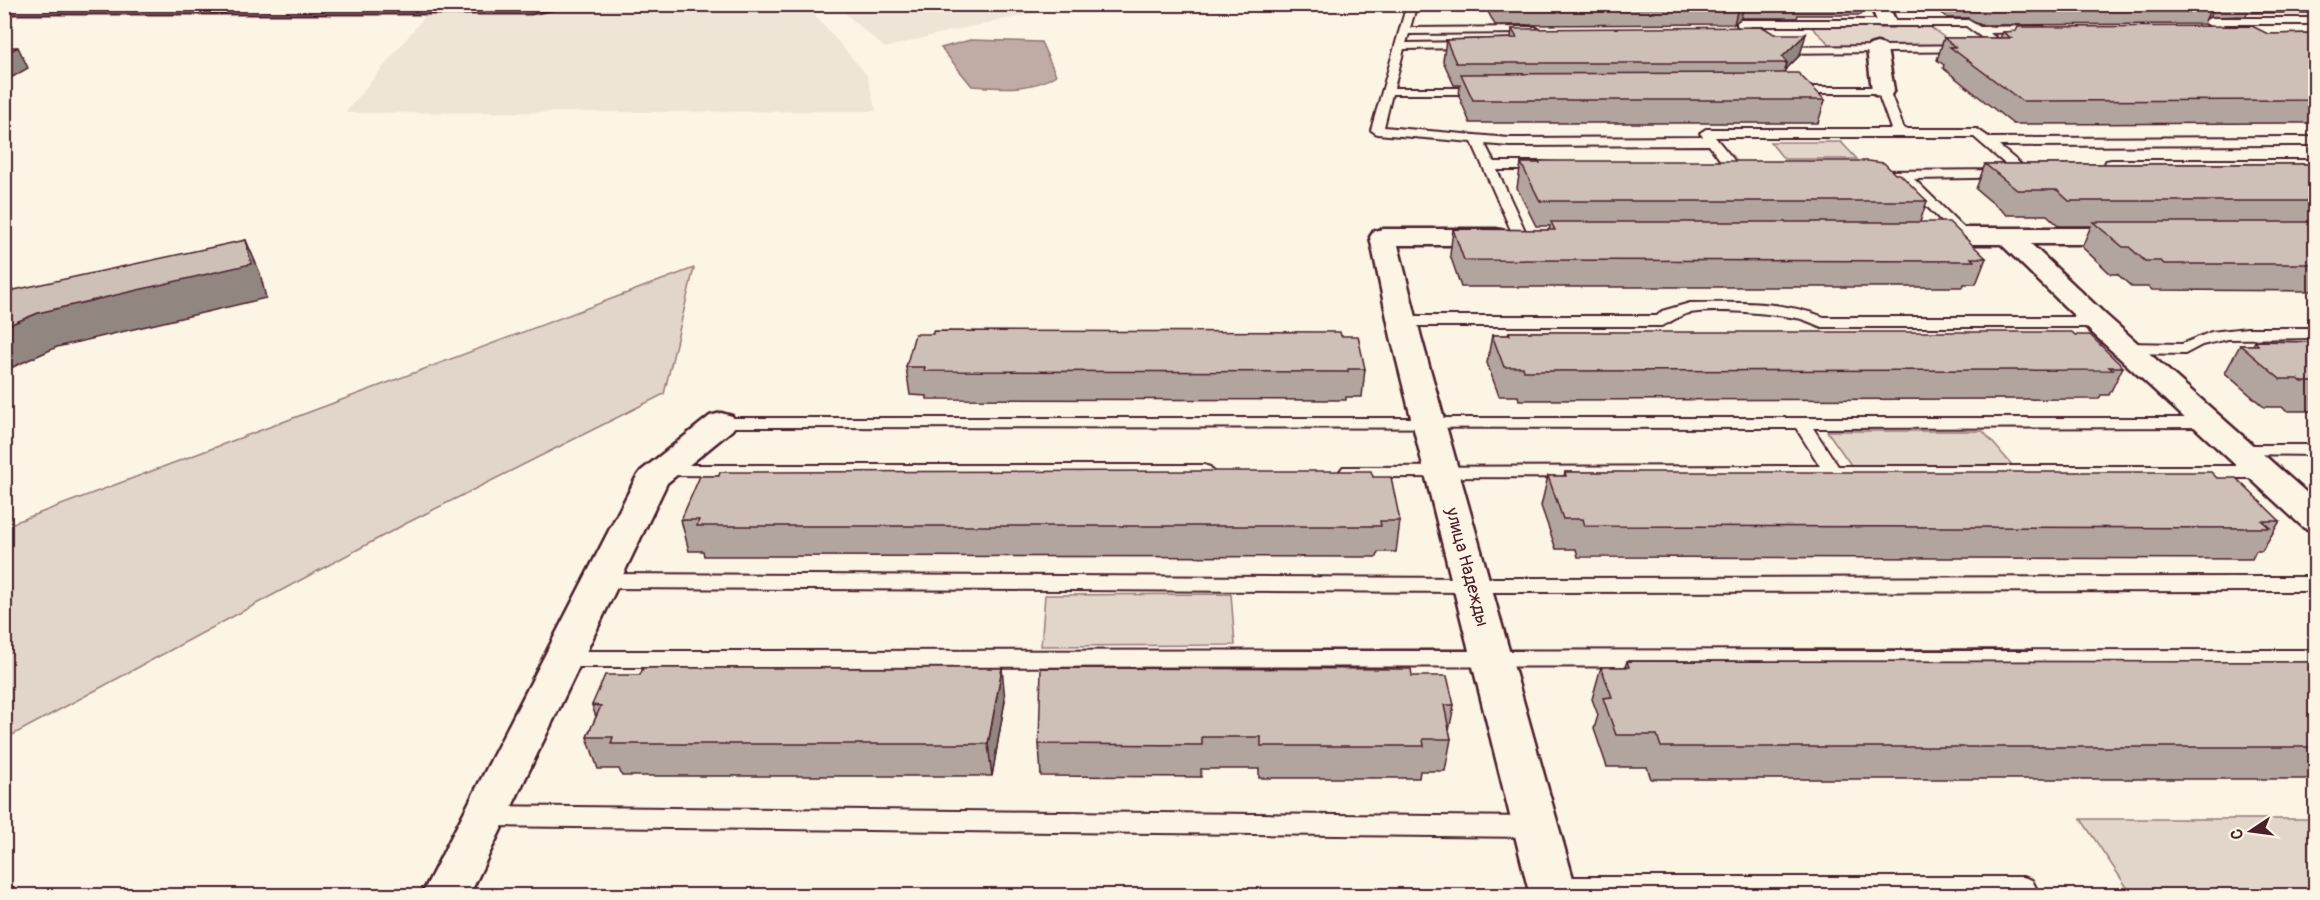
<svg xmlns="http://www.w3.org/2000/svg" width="2320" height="900" font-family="Pangolin,sans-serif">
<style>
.built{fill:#eee5d7}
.green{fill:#e2d5ca;stroke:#967a7a;stroke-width:1.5}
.water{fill:#c0aca5;stroke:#917474;stroke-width:1.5}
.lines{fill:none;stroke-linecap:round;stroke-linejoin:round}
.lane-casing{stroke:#4a1f2b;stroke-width:4}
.street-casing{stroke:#4a1f2b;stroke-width:5}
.lane{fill:#fcf5e5;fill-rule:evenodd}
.street{fill:#fcf5e5;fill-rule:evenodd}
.wall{fill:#b2a59d;stroke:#4a1f2b;stroke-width:1.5}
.shaded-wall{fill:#918680;stroke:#4a1f2b;stroke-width:1.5}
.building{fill:#cfc0b7;stroke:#4a1f2b;stroke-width:1.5}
.labels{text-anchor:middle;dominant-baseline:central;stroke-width:5;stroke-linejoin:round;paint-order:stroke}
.street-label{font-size:18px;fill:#4a1f2b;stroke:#fcf5e5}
</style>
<rect width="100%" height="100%" fill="#fcf5e5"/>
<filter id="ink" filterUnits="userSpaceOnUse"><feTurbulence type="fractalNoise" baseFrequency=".0167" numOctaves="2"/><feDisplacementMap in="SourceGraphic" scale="12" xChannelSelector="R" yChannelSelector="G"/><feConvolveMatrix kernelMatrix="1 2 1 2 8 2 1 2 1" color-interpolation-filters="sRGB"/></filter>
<g filter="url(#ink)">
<g class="built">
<polygon points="598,4 806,5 867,75 876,111 345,113 426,15 579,9"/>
<polygon points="835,5 1074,5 946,32 885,48"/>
</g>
<g class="green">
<polygon points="1809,25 1927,25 1955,45 1832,46"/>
<polygon points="1770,142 1841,142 1857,159 1784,159"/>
<polygon points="694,268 664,394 407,523 5,739 5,526"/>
<polygon points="1827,431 1983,431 2012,465 1851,465"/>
<polygon points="1231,594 1235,645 1041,646 1045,595"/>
<polygon points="2081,819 2315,819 2315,895 2132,895"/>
</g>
<path class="water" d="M970 40 1041 42 1056 75C1033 91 1000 88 972 86L941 48Z"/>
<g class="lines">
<defs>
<g id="lane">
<polygon points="1407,4 1417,4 1410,28 1535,27 1540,30 1535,33 1409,34 1406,43 1468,42 1473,45 1468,48 1404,49 1394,88 1483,88 1489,91 1483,94 1392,94 1384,127 1509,138 1703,137 1700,133 1706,129 1891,129 1878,93 1790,93 1784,90 1790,87 1883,87 1889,90 1904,129 1977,129 1990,138 2316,137 2316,145 1999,146 2029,171 2031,174 2029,177 1914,179 1968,232 1970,235 1968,238 1958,238 1900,179 1876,179 1869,175 1876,171 2012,170 1974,137 1715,137 1742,170 1751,171 1753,174 1746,178 1733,177 1709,145 1509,146 1485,144 1494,162 1544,162 1550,166 1544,170 1497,170 1528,237 1521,241 1514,237 1472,142 1377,134 1371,130"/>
<polygon points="2209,18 2316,18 2316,24 2222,24 2243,36 2243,40 2239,41 2205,23 2204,21"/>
<path d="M1741 20H1968L1980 27 2042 26 2047 29 2042 32 1989 33 2008 46 2009 48 2004 51 1768 53 1764 52 1737 25V21ZM1750 26H1966L1992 45 1771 47Z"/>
<polygon points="2111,160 2316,160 2316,168 2106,167 2105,164 2106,161"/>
<path d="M1690 303C1735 303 1781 300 1824 317H2097L2105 322 2097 327H1822C1813 324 1805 319 1796 318 1768 313 1717 308 1690 313 1678 315 1671 323 1661 326H1403L1395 321 1403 316H1657L1662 311Z"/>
<polygon points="2247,328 2316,328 2316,338 2228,339 2202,345 2185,354 2126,353 2118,348 2126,343 2182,344 2211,332"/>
<polygon points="721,418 2208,418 2214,419 2217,423 2214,427 1813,428 1838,466 2262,466 2269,468 2271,472 2269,476 2262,478 1349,477 1343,475 1340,471 1343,467 1820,466 1796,428 715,427 712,423 715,419"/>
<polygon points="2238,445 2316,445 2316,455 2232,454 2229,450 2232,446"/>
<polygon points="662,465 1204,465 1210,467 1213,471 1210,475 1204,477 656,475 653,471 656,467"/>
<polygon points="602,574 1472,578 2316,577 2316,591 1472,592 602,588 595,586 592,581 595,576"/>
<polygon points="2316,650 2316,666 563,667 555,664 552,659 555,654 563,651"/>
<polygon points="484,806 1535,817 1544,820 1547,827 1544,834 1535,837 484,826 475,823 472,816 475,809"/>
<polygon points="1553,877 2023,877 2032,880 2036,888 2032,896 1544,896 1540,888 1544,880"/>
</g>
<g id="street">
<polygon points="4,4 558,4 556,8 531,13 4,13"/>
<polygon points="1870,4 1888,4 1896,22 1893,26 1879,26"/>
<polygon points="1877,43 1884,45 1887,49 1894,90 1891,95 1883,96 1875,95 1872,90 1867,49 1870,45"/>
<polygon points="1919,228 2132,228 2141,230 2145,236 2141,242 2132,244 2031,244 2107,316 2316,501 2316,531 2304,528 2087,328 2001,244 1919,244 1910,242 1906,236 1910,230"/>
<polygon points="1383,229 1496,229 1505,231 1509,237 1505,243 1496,245 1398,245 1421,337 1578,896 1530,896 1391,337 1370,237 1374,231"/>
<polygon points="721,413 732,416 737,423 732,430 667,483 469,896 421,896 636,478 641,471 710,416"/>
</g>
</defs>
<use href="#lane" class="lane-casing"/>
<use href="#street" class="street-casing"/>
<use href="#lane" class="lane"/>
<use href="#street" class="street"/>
</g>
<g class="wall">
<polygon points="1484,4 1865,4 1861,15 1798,15 1797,18 1741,18 1734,24 1495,25"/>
<polygon points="1930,4 2316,4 2316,13 2247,13 2246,16 2210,17 2206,19 2204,24 1981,25 1968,18 1948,18"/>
<polygon points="1512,29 1800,55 1785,70 1785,73 1825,100 1818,123 1470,123 1459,96 1460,85 1454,85 1443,61 1446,40 1511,38"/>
<polygon points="2003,32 2268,34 2316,33 2316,123 2013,124 1943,68 1944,65 1937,60 1944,38 2000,38"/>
<polygon points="1539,161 1895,174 1927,201 1920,222 1986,258 1976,284 1964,284 1963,287 1461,287 1450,255 1453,229 1549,230 1550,226 1536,226 1517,188 1521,163 1539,163"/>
<polygon points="1985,164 2316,164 2316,291 2152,290 2149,287 2132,287 2117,274 2111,274 2082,247 2091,226 2059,226 2047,215 2007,215 1976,189"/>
<polygon points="1509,332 2075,335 2123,367 2109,395 2101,395 2099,399 1519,400 1518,396 1499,396 1487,363 1492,335 1508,335"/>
<polygon points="1341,336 1365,369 1362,397 1346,397 1346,400 927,399 927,396 910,395 906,367"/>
<polygon points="2255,341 2316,342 2316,411 2286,411 2282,407 2264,407 2225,373 2240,345 2253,345"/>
<polygon points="1565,472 2217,478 2280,521 2262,551 2256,551 2252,559 1578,557 1576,549 1556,549 1541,506 1548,476 1564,476"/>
<polygon points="1373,477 1400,521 1396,552 1378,552 1377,557 704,556 703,551 689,551 681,520"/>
<polygon points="1627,661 2316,662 2316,779 1651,779 1647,767 1607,767 1594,729 1598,715 1592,699 1601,667 1625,667"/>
<polygon points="1412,676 1454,705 1449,731 1451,739 1445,771 1420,771 1419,778 1259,778 1259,769 1201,769 1201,777 1041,776 1039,744"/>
<polygon points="1005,700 992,776 622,776 619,769 598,769 587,737 596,717 592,705"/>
</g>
<g class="shaded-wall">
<polygon points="1741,4 1744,4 1741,18 1734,24 1738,7"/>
<polygon points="2211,4 2215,4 2210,17 2206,19 2211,7"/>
<polygon points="1806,34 1800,55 1785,70 1787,63 1782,57"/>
<polygon points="18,47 28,68 4,82 4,54"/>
<polygon points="246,240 260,273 266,298 57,347 4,371 4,327 38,313"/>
<polygon points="1002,668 1005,700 992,776 988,744"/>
</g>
<g class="building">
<polygon points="1495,4 1741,4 1738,7 1498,9"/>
<polygon points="1980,4 2211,4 2211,7 1987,8"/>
<polygon points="2252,26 2268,34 2316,33 2316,100 2022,101 1950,47 1955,47 1944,38 2011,38 2003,32 2016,31 2018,27"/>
<polygon points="1763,27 1774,34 1806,34 1782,57 1787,63 1456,63 1446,40 1517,38 1512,29"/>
<polygon points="4,47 18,47 4,54"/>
<polygon points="1798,73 1825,100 1473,100 1461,74"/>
<polygon points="1539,161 1868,161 1884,163 1895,174 1900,174 1927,201 1540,201 1521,163 1540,163"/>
<polygon points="1985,164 2316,164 2316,201 2069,201 2057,190 2017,190"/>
<polygon points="1551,222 1949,222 1986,258 1971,258 1974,261 1464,260 1453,229 1555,230"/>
<polygon points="2093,222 2316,222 2316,264 2164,264 2161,261 2145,261 2129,247 2123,247"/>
<polygon points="246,240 251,264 38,313 4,327 4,295 14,290"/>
<polygon points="933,331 1340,332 1341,336 1358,336 1365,369 1348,369 1348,372 924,371 925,367 906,367 915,334 933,334"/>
<polygon points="1509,332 2072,332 2075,335 2090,335 2123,367 2109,367 2113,370 1524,371 1523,367 1504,367 1492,335 1510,335"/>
<polygon points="2255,341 2316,342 2316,382 2302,382 2298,379 2280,379 2240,345 2258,345"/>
<polygon points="1200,471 1371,471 1373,477 1391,477 1400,521 1380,521 1381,526 697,526 699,520 681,520 700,476 719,476 720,472"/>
<polygon points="1565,472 2211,472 2217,478 2236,478 2280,521 2262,521 2270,528 1585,526 1583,519 1563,519 1548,476 1566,476"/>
<polygon points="1627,661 2316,662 2316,747 1661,747 1657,735 1616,735 1603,698 1612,697 1601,667 1629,667"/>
<polygon points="643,668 1002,668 988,744 611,744 613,737 587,737 601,706 592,705 605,675 640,675"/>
<polygon points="1041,668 1411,669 1412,676 1447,676 1454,705 1444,705 1451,739 1423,739 1424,746 1261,746 1261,737 1202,737 1202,745 1039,744"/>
</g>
</g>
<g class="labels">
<g class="street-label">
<text transform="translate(1467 567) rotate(75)">улица Надежды</text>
</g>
</g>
<rect width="2320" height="900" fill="none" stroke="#fcf5e5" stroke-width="24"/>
<rect x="12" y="12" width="2296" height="876" fill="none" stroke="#4a1f2b" stroke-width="2" filter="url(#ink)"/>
<g transform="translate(2251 831) rotate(257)" stroke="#fcf5e5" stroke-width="4.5" paint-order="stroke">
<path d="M0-4.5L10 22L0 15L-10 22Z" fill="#4a1f2b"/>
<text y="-9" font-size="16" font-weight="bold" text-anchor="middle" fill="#4a1f2b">С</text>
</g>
</svg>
